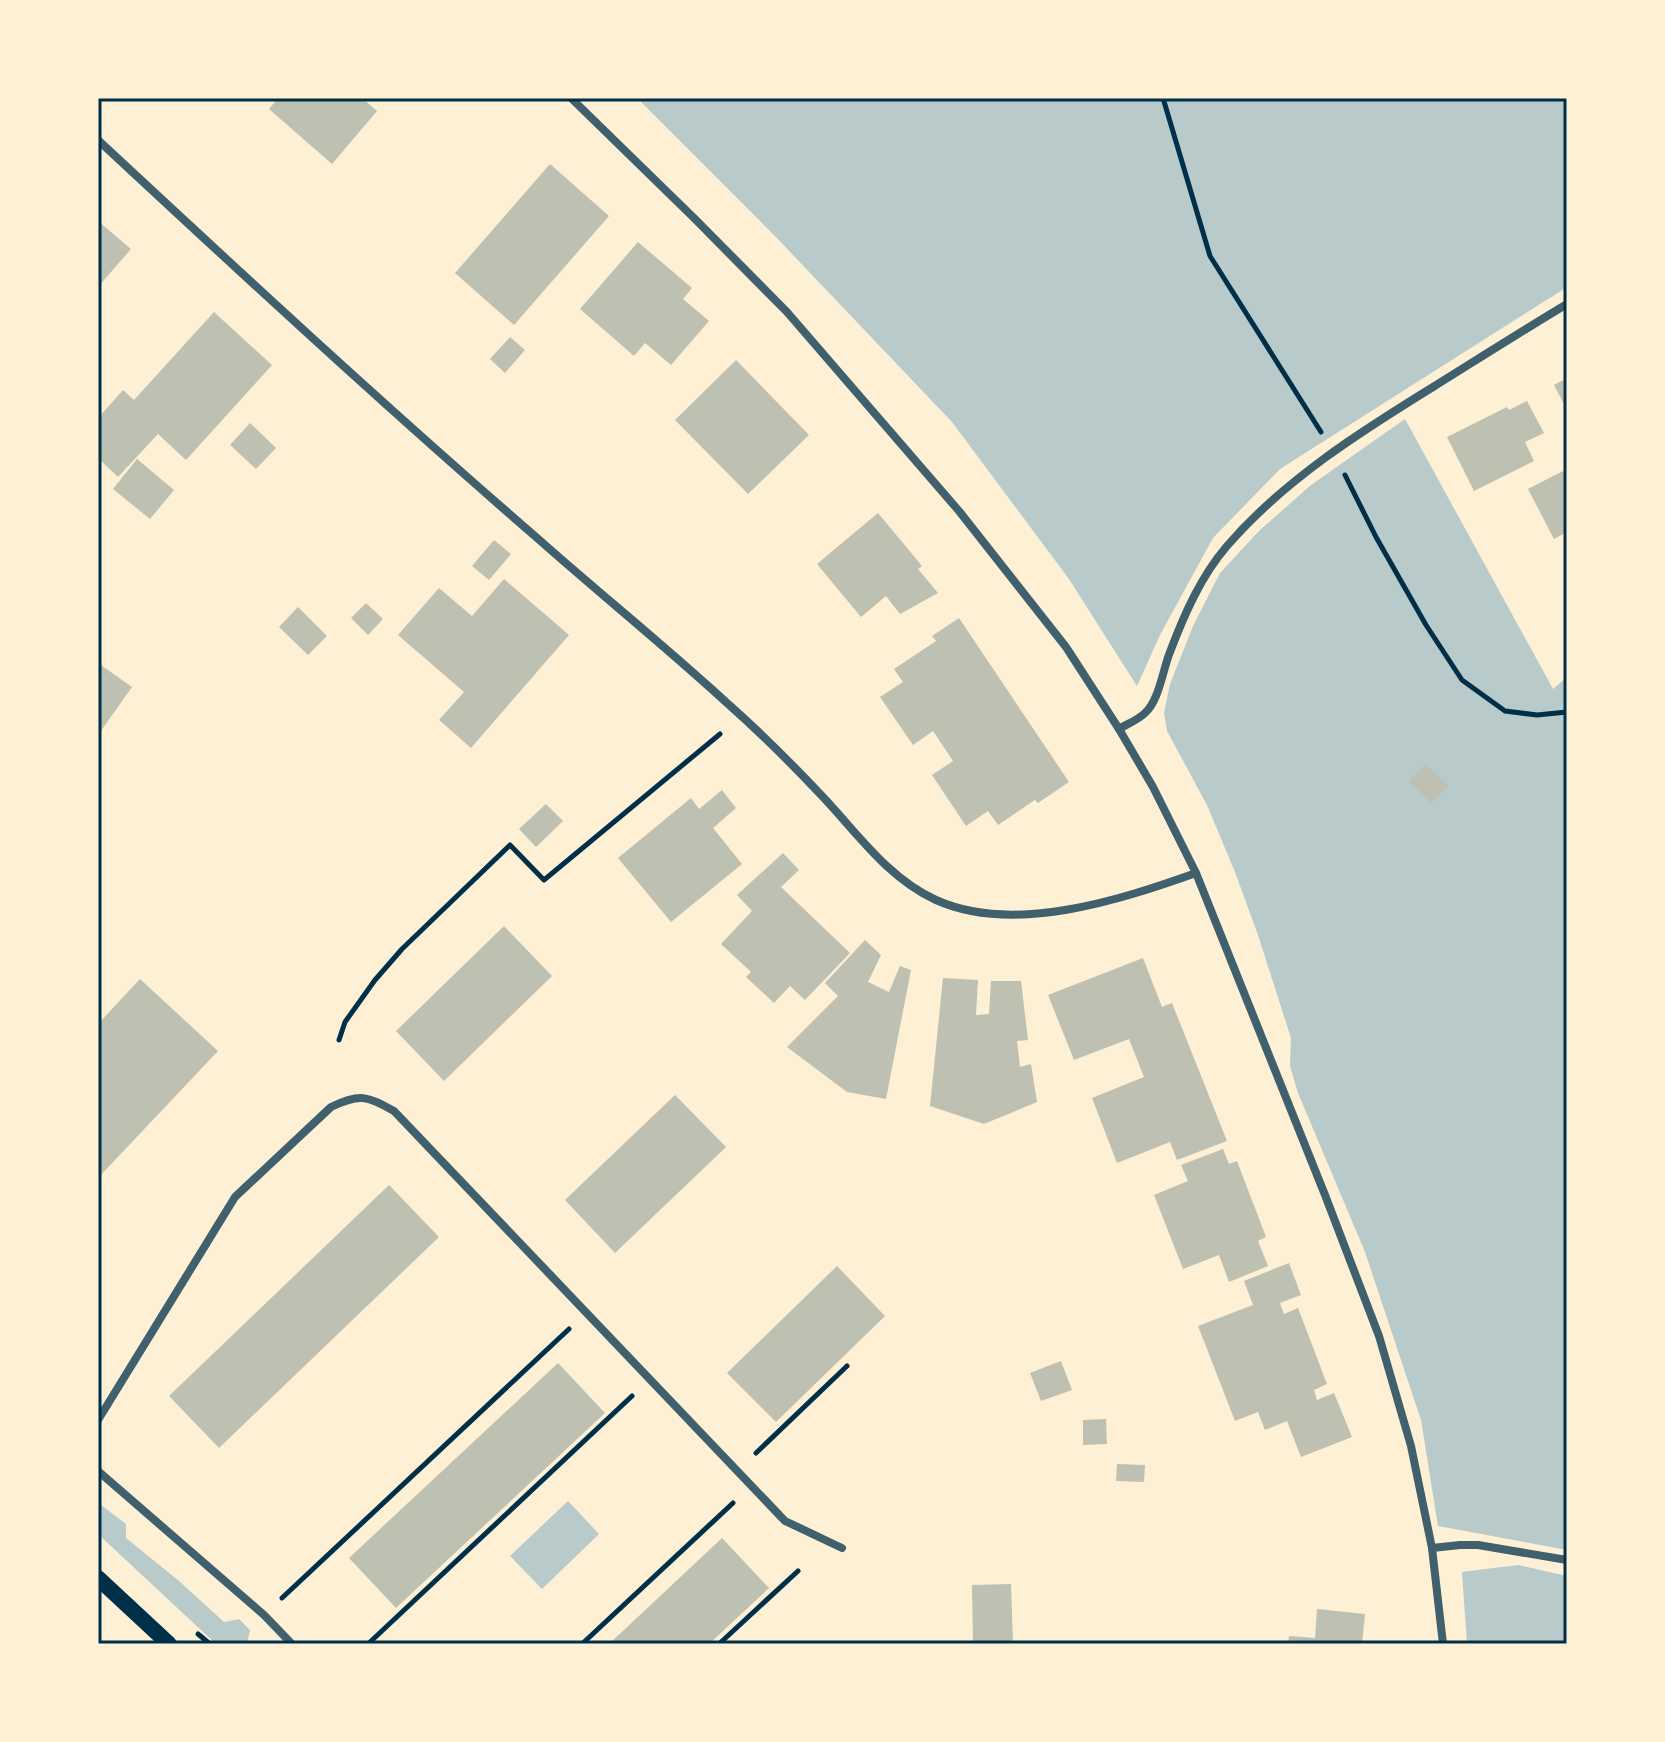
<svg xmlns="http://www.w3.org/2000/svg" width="1665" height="1742" font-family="'Libre Baskerville',serif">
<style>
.green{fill:#b9caca}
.building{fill:#bec0b2}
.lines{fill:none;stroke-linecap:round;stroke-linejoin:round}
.path{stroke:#003049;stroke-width:5}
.minor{stroke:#3f606c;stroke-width:8}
.secondary{stroke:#003049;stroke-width:16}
.neatline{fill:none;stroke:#003049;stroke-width:3}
</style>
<rect width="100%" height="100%" fill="#fdf0d5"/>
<g class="green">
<polygon points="637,98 1567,98 1567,287 1280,469 1213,538 1160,635 1137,686 1069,579 952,422 774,235"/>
<polygon points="1405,419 1553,689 1567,677 1567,1550 1438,1526 1421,1420 1365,1252 1298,1093 1290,1066 1291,1038 1258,935 1235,872 1207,805 1167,731 1164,713 1170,684 1193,626 1220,573 1260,530 1311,485"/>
<polygon points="568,1501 599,1534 542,1589 510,1556"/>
<polygon points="98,1505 101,1505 126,1524 126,1538 179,1581 224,1622 239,1619 250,1630 247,1644 216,1644 98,1534"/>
<polygon points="1518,1565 1567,1576 1567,1644 1467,1644 1462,1572"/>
</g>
<g class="building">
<polygon points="278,98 362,98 377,111 332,164 269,109"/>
<polygon points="550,164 609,216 514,325 455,273"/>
<polygon points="98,221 131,249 98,287"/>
<polygon points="638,242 692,288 683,299 709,321 671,365 645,343 634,356 580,309"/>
<polygon points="214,312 272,365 186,460 158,434 118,477 98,458 98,418 123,390 134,400"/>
<polygon points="510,337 525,350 505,373 490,359"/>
<polygon points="736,360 809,435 748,494 675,420"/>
<polygon points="1567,378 1567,410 1554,385"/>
<polygon points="1527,401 1544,433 1525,442 1534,461 1474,491 1447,437 1507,407 1509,410"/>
<polygon points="250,423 276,448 256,469 230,445"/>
<polygon points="137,459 174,490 150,519 113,489"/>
<polygon points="1563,471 1567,479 1567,532 1554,539 1528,489"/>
<polygon points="878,513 922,566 918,569 938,593 900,614 886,596 861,617 817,564"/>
<polygon points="494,540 511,554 489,580 472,566"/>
<polygon points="504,579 569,635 471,748 439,720 464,692 398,635 439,588 472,616"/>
<polygon points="366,603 383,619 368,635 351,618"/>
<polygon points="298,607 327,636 308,655 279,627"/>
<polygon points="959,618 1069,782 1038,803 1035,800 998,825 988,811 966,826 932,775 953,761 933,731 913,745 880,697 903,682 894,669 936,641 932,636"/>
<polygon points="98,663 132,687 98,735"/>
<polygon points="1426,764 1448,785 1431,803 1409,781"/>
<polygon points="722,790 736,808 713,828 742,864 671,922 618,858 691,798 699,809"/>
<polygon points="546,804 563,821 536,847 519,829"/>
<polygon points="783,853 799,870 781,887 850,953 805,1000 790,986 774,1003 746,977 751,972 721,944 752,911 737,895"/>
<polygon points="504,926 552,976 444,1081 396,1031"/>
<polygon points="865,940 881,955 868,982 889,992 900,966 911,970 886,1099 847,1092 787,1047 838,996 825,983"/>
<polygon points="1143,958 1162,1007 1172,1003 1227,1141 1177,1160 1170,1142 1117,1163 1092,1098 1144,1077 1129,1039 1074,1060 1048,995"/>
<polygon points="943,978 978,980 976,1015 989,1014 991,981 1021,981 1028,1040 1017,1041 1020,1067 1031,1064 1037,1102 984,1124 930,1106"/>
<polygon points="140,979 218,1051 98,1178 98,1024"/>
<polygon points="675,1095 726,1147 615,1253 565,1200"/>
<polygon points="1223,1149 1229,1164 1237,1161 1266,1237 1258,1241 1268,1266 1229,1282 1219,1255 1183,1269 1154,1195 1188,1181 1181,1165"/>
<polygon points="389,1185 439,1237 219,1448 169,1396"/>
<polygon points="1289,1263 1301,1295 1280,1303 1284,1314 1298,1308 1327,1384 1314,1390 1317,1400 1334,1393 1352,1437 1301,1457 1287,1421 1265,1430 1258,1412 1235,1421 1198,1326 1253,1305 1244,1281"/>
<polygon points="837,1266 885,1316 776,1422 727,1373"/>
<polygon points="1061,1361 1072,1390 1041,1401 1030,1373"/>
<polygon points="558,1363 605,1413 396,1608 349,1558"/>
<polygon points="1106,1419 1107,1444 1083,1445 1083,1420"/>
<polygon points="1117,1464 1145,1465 1144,1482 1116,1481"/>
<polygon points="722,1538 769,1588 709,1644 609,1644"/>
<polygon points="1011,1584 1013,1644 973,1644 972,1585"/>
<polygon points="1317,1609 1365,1614 1362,1644 1288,1644 1289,1636 1315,1638"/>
</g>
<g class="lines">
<g class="path">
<polyline points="1163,98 1210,256 1321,432"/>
<polyline points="1345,475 1376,537 1426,625 1462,680 1505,711 1537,715 1567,712"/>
<polyline points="339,1040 345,1022 375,980 402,949 510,845 544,880 720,734"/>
<polyline points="756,1453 847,1366"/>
<polyline points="282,1598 569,1329"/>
<polyline points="198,1634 210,1644"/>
<polyline points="368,1644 632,1396"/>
<polyline points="582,1644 733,1503"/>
<polyline points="719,1644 798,1571"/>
</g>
<g class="minor">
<polyline points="571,98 694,218 787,312 959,511 1066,647 1119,729 1153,787 1196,873 1325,1195 1379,1336 1411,1446 1432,1548 1443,1644"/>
<path d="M98 140C242 274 387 408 536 537 599 593 665 646 727 703 761 733 792 764 823 797 858 834 888 878 936 900 1014 935 1120 900 1196 873"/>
<path d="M1119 729C1127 724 1138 720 1145 713 1159 701 1163 669 1170 652 1184 615 1201 576 1227 546 1284 480 1360 432 1433 387 1478 359 1522 331 1567 304"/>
<path d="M98 1420 235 1197 331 1107C360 1093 367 1096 394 1111L785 1521 842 1548"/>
<polyline points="98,1471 264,1615 292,1644"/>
<polyline points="1432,1548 1460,1545 1478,1545 1567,1560"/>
</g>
<polyline class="secondary" points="98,1578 169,1644"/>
</g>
<rect width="1665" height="1742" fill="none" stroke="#fdf0d5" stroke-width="200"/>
<rect x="100" y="100" width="1465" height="1542" class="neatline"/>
</svg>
